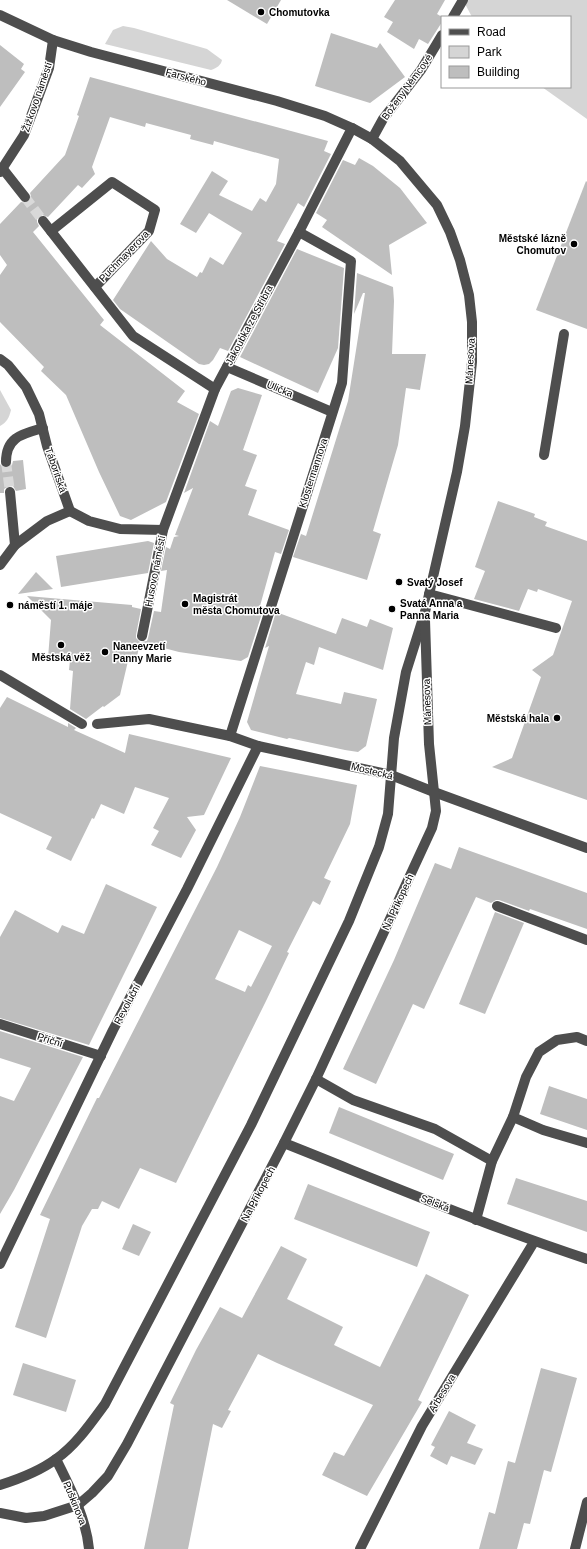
<svg xmlns="http://www.w3.org/2000/svg" width="587" height="1549" font-family="Arial,sans-serif">
<style>
.green{fill:#d5d5d5}
.building{fill:#bebebe;fill-rule:evenodd}
.lines{fill:none;stroke-linecap:round;stroke-linejoin:round}
.minor-tunnel{stroke:#d9d9d9;stroke-width:10;stroke-dasharray:10 5;stroke-linecap:butt}
.minor{stroke:#4e4e4e;stroke-width:10}
.poi-dot{fill:#000;stroke:#fff;stroke-width:1.5}
.labels{text-anchor:middle;dominant-baseline:central;stroke-width:3;stroke-linejoin:round;paint-order:stroke}
.poi-label{font-size:10px;font-weight:bold;fill:#000;stroke:#fff;text-anchor:start}
.street-label{font-size:10px;fill:#000;stroke:#fff}
</style>
<rect width="100%" height="100%" fill="#fff"/>
<g class="green">
<polygon points="463,0 587,0 587,119 542,87 570,87 570,17 472,17"/>
<path d="M123 26 134 28 207 49 222 60C221 65 217 68 211 70L105 44 113 30Z"/>
<path d="M0 390 11 410C9 418 7 422 0 426Z"/>
</g>
<g class="building">
<polygon points="227,0 281,0 267,24"/>
<polygon points="395,0 445,0 437,14 442,17 442,22 428,44 419,39 414,49 387,32 393,22 384,17"/>
<polygon points="331,33 377,48 380,43 405,77 370,103 315,86"/>
<polygon points="0,45 24,64 21,69 25,72 0,107"/>
<polygon points="90,77 328,141 324,151 331,154 304,207 298,203 277,241 285,244 228,351 220,348 213,360 209,364 204,365 199,364 120,309 113,300 151,241 167,259 197,277 200,272 202,273 210,257 223,265 242,233 209,213 196,233 180,224 212,171 228,181 219,195 252,211 260,198 266,202 276,184 279,159 214,141 213,145 190,139 191,135 146,123 145,127 110,117 92,167 95,174 82,188 78,185 48,217 42,215 37,218 37,222 39,226 33,232 104,320 100,325 185,391 177,402 199,414 166,502 131,520 120,516 99,472 66,395 41,371 44,367 0,322 0,275 7,265 0,255 0,224 21,202 26,203 29,202 31,196 30,193 65,155 79,116 77,115"/>
<polygon points="359,158 373,166 400,188 427,223 389,245 392,275 322,227 327,220 316,213 343,160 355,165"/>
<polygon points="586,181 587,182 587,329 536,310"/>
<polygon points="297,249 344,268 338,348 318,393 240,357"/>
<polygon points="357,273 393,287 394,301 392,354 426,354 420,390 406,388 398,445 373,531 381,534 367,580 293,557 301,534 306,536 348,401 365,293 363,293 354,314"/>
<polygon points="238,388 262,395 243,450 257,455 245,486 257,490 248,515 289,530 281,554 275,552 260,606 264,607 248,657 241,661 179,652 141,642 147,641 148,638 154,611 161,612 167,570 161,571 166,547 170,549 174,537 179,536 175,535 193,488 184,493 210,421 218,426 231,391"/>
<polygon points="23,460 26,489 16,491 13,486 9,486 4,489 4,493 0,493 0,464 3,468 8,468 12,465 13,461"/>
<polygon points="498,501 535,514 534,517 547,522 545,526 587,541 587,800 492,767 512,758 541,677 532,670 553,655 572,601 538,589 537,592 528,589 519,611 474,599 485,571 475,567"/>
<polygon points="148,541 154,543 148,573 61,587 56,556"/>
<polygon points="36,572 53,589 18,594"/>
<polygon points="27,596 132,605 132,607 141,609 136,635 136,638 140,642 136,662 128,661 120,695 104,707 103,706 86,719 70,709 73,671 69,670 70,660 48,658 51,620"/>
<polygon points="276,612 336,634 342,618 367,627 370,619 393,628 383,670 319,647 314,665 306,662 296,694 341,704 344,692 377,699 366,746 358,752 345,750 289,738 287,739 251,730 247,722 269,646 265,648"/>
<polygon points="7,697 68,727 68,723 76,728 74,730 125,753 129,734 231,758 204,815 187,817 196,830 181,858 151,845 159,831 153,828 169,798 135,787 124,814 101,804 94,819 92,818 71,861 46,849 52,837 0,813 0,708"/>
<path d="M260 766 357 785 350 824 324 878 331 881 320 905 313 901 287 952 289 953 266 1001 176 1183 140 1168 119 1209 102 1201 98 1209H92L82 1226 46 1338 15 1327 50 1219 40 1215 97 1098H99L217 867 240 817ZM239 930 272 946 251 987 248 985 245 992 215 979Z"/>
<polygon points="459,847 587,893 587,929 530,909 529,911 499,900 496,900 491,903 476,897 424,1009 413,1004 376,1084 343,1069 394,960 435,863 451,869"/>
<polygon points="106,884 157,907 89,1045 0,1018 0,937 15,910 58,933 62,925 84,934"/>
<polygon points="495,912 524,923 485,1014 459,1004"/>
<polygon points="0,1031 83,1057 14,1190 0,1214 0,1096 14,1101 31,1068 0,1058"/>
<polygon points="549,1086 587,1099 587,1130 540,1114"/>
<polygon points="339,1107 454,1154 443,1180 329,1133"/>
<polygon points="516,1178 587,1201 587,1232 507,1204"/>
<polygon points="308,1184 430,1232 417,1267 294,1219"/>
<polygon points="133,1224 151,1232 139,1256 122,1249"/>
<polygon points="281,1246 307,1259 287,1299 343,1327 334,1345 380,1367 426,1274 469,1295 418,1400 422,1402 367,1496 322,1475 334,1452 344,1456 373,1405 277,1363 258,1354 228,1410 231,1411 222,1428 213,1424 188,1549 144,1549 174,1405 170,1403 196,1350 220,1307 242,1318"/>
<polygon points="23,1363 76,1380 66,1412 13,1395"/>
<polygon points="541,1368 577,1378 551,1472 544,1470 530,1524 524,1523 517,1549 479,1549 489,1512 495,1514 508,1461 515,1463"/>
<polygon points="449,1411 476,1425 467,1443 483,1449 475,1465 451,1456 447,1465 430,1456 435,1447 431,1445"/>
</g>
<g class="lines">
<g class="minor-tunnel">
<polyline points="25,197 43,221"/>
<polyline points="6,462 10,492"/>
</g>
<g class="minor">
<path d="M0 15 53 40 91 52 277 101 325 116 352 128 372 139 400 161 437 205 450 232 460 260 469 295 472 322V362L465 426 457 472 425 612 406 672 394 738 388 814 379 847 349 921 251 1125 105 1404C91 1423 76 1445 56 1459 40 1471 19 1479 0 1485"/>
<polyline points="453,17 463,0"/>
<polyline points="372,139 383,119 421,70 442,35"/>
<polyline points="3,169 25,197"/>
<polyline points="0,172 24,135 49,68 53,40"/>
<polyline points="43,221 133,336 215,389"/>
<polyline points="51,231 112,182 155,210 149,231 95,287"/>
<polyline points="0,359 8,365 26,387 39,414 47,446 70,511"/>
<polyline points="227,367 332,412"/>
<polyline points="544,455 564,334"/>
<path d="M6 462C6 437 22 434 43 428"/>
<polyline points="10,492 15,545"/>
<polyline points="70,511 89,521 120,529 163,530"/>
<polyline points="0,565 15,545 47,521 70,511"/>
<polyline points="429,594 556,628"/>
<polyline points="142,636 163,530 215,389 299,232 352,128"/>
<polyline points="0,675 82,724"/>
<polyline points="97,724 149,719 230,736 258,746 391,775 434,792 587,848"/>
<polyline points="230,736 342,383 351,261 299,232"/>
<polyline points="497,906 587,940"/>
<polyline points="0,1024 101,1056"/>
<polyline points="587,1041 577,1037 557,1040 539,1052 526,1077 513,1117 543,1130 587,1143"/>
<polyline points="316,1079 353,1100 435,1129 492,1161"/>
<path d="M284 1143C385 1183 484 1225 587 1259"/>
<polyline points="476,1220 492,1161 513,1117"/>
<polyline points="0,1264 113,1030 187,889 258,746"/>
<path d="M56 1459C70 1488 86 1517 89 1549"/>
<polyline points="0,1513 26,1518 44,1516 78,1505 92,1493 108,1476 127,1444 284,1143 316,1079 432,828 436,811 429,744 425,620"/>
<polyline points="360,1549 422,1426 534,1242"/>
<polyline points="575,1549 587,1502"/>
</g>
</g>
<g class="poi-dot">
<circle cx="261" cy="12" r="4"/>
<circle cx="574" cy="244" r="4"/>
<circle cx="399" cy="582" r="4"/>
<circle cx="185" cy="604" r="4"/>
<circle cx="10" cy="605" r="4"/>
<circle cx="392" cy="609" r="4"/>
<circle cx="61" cy="645" r="4"/>
<circle cx="105" cy="652" r="4"/>
<circle cx="557" cy="718" r="4"/>
</g>
<g class="labels">
<g class="poi-label">
<text x="269" y="12">Chomutovka</text>
<text x="566" y="238" text-anchor="end">Městské lázně<tspan x="566" dy="12">Chomutov</tspan></text>
<text x="407" y="582">Svatý Josef</text>
<text x="193" y="598">Magistrát<tspan x="193" dy="12">města Chomutova</tspan></text>
<text x="400" y="603">Svatá Anna a<tspan x="400" dy="12">Panna Maria</tspan></text>
<text x="18" y="605">náměstí 1. máje</text>
<text x="113" y="646">Naneevzetí<tspan x="113" dy="12">Panny Marie</tspan></text>
<text x="61" y="657" text-anchor="middle">Městská věž</text>
<text x="549" y="718" text-anchor="end">Městská hala</text>
</g>
<g class="street-label">
<text transform="translate(186 77) rotate(15)">Farského</text>
<text transform="translate(407 87) rotate(-54)">Boženy Němcové</text>
<text transform="translate(37 97) rotate(-71)">Žižkovo náměstí</text>
<text transform="translate(124 256) rotate(-46)">Puchmayerova</text>
<text transform="translate(249 325) rotate(-62)">Jakoubka ze Stříbra</text>
<text transform="translate(470 361) rotate(-87)">Mánesova</text>
<text transform="translate(280 389) rotate(23)">Ulička</text>
<text transform="translate(56 470) rotate(71)">Táboritská</text>
<text transform="translate(313 473) rotate(-72)">Klostermannova</text>
<text transform="translate(155 571) rotate(-79)">Husovo náměstí</text>
<text transform="translate(427 702) rotate(-92)">Mánesova</text>
<text transform="translate(372 771) rotate(14)">Mostecká</text>
<text transform="translate(398 902) rotate(-65)">Na Příkopech</text>
<text transform="translate(127 1004) rotate(-62)">Revoluční</text>
<text transform="translate(50 1040) rotate(18)">Příční</text>
<text transform="translate(258 1194) rotate(-62)">Na Příkopech</text>
<text transform="translate(435 1203) rotate(22)">Selská</text>
<text transform="translate(442 1393) rotate(-59)">Arbesova</text>
<text transform="translate(75 1503) rotate(68)">Puškinova</text>
</g>
</g>
<rect x="441" y="16" width="130" height="72" fill="#ffffff" stroke="#999999"/>
<rect x="449" y="29" width="20" height="6" fill="#4e4e4e" stroke="#999999"/>
<text x="477" y="36" font-size="12" fill="#000000">Road</text>
<rect x="449" y="46" width="20" height="12" fill="#d5d5d5" stroke="#999999"/>
<text x="477" y="56" font-size="12" fill="#000000">Park</text>
<rect x="449" y="66" width="20" height="12" fill="#bebebe" stroke="#999999"/>
<text x="477" y="76" font-size="12" fill="#000000">Building</text>
</svg>
